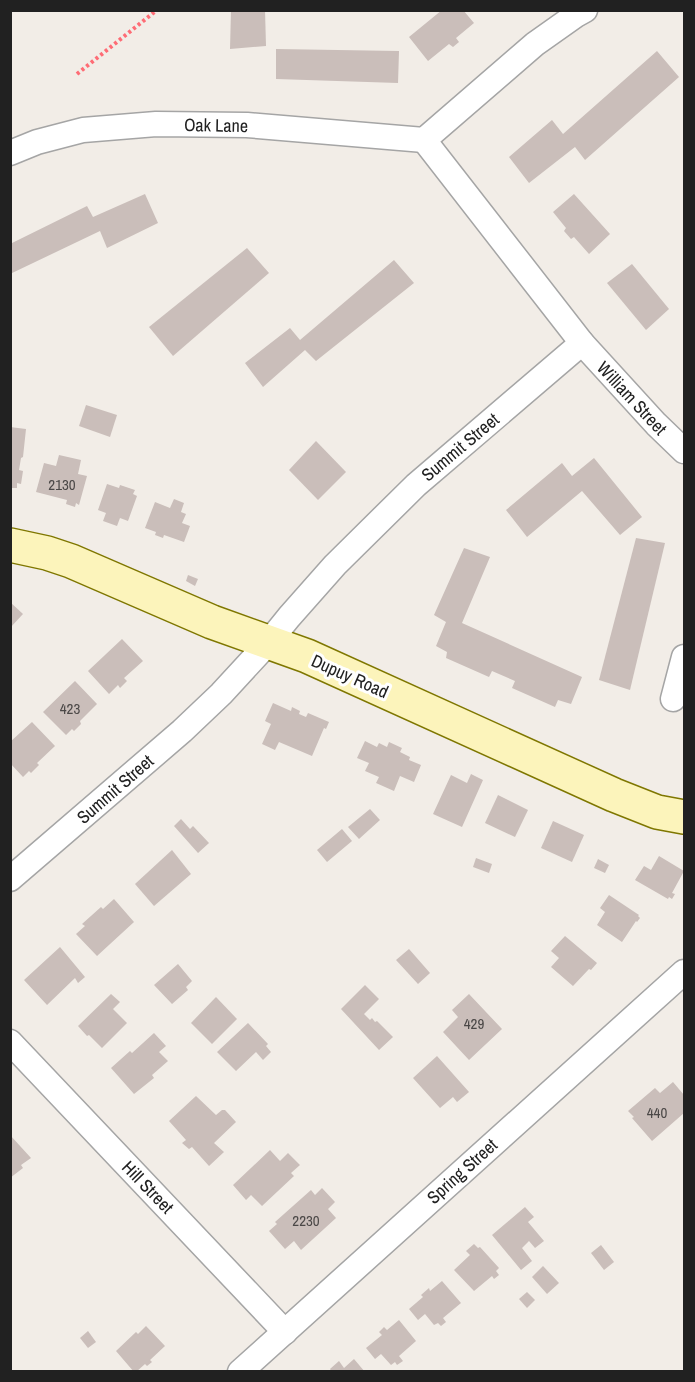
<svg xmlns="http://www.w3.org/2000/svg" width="695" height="1382" font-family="'Archivo Narrow',sans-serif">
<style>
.building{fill:#cabeba}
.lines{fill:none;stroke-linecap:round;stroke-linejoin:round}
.street-casing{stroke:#a5a5a5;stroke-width:27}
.secondary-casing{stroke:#7f7701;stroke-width:36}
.path{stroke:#fe6c75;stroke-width:4;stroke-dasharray:3 3;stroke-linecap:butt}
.street{stroke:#fff;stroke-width:24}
.secondary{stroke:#fcf4bb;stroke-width:33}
.labels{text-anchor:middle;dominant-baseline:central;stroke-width:6;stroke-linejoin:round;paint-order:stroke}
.number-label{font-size:15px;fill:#4b4847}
.street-label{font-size:18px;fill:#212121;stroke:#fff}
</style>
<rect width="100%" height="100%" fill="#f2ede7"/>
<g class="building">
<polygon points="231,10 265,10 266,46 230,49"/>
<polygon points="442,10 463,10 474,23 456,38 459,42 453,47 449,44 428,61 409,37"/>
<polygon points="276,49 399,51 398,83 276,79"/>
<polygon points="657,51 679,77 585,160 575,147 529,183 509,157 552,120 563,134"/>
<polygon points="145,194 158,223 107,248 100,231 10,274 10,244 87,206 93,217"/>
<polygon points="574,194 610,234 589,254 574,237 571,239 564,231 566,228 553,212"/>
<polygon points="247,248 269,273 173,356 149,327"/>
<polygon points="394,260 414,283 316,361 305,350 263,387 245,363 290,328 300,340"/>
<polygon points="632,264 669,309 646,330 607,283"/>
<polygon points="86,405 117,415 110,437 79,426"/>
<polygon points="10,427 26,429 23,457 21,458 19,470 23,471 21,484 17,483 17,488 10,488"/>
<polygon points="316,441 346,472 318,500 289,470"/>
<polygon points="59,455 81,460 78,474 87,476 79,505 76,503 75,507 66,504 67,500 36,492 44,463 56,466"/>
<polygon points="594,458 642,517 620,535 582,491 527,537 506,510 562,463 572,476"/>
<polygon points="107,484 119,488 120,485 135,490 133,494 137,496 128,521 120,518 117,526 103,521 106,513 98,510"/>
<polygon points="174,499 184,503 181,512 186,514 182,523 190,526 184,542 164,535 163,538 155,535 156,532 145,528 155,502 170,508"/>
<polygon points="636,538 665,543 630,690 599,680"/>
<polygon points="464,548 490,557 462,623 582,677 571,704 558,700 555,707 512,688 515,681 492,671 489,677 446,658 447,652 436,646 446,622 434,615"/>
<polygon points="188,575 198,579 195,586 186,581"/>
<polygon points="10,602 23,614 10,628"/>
<polygon points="122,639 143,661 124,678 127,681 120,688 118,685 109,694 88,671"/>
<polygon points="75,681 97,704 80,721 81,724 74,731 72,729 66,735 43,712"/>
<polygon points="273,703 291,711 292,707 300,711 299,714 306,717 308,713 329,722 326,729 324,728 312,756 279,742 275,750 262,744 271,724 265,721"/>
<polygon points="32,722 55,746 37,763 39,765 31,773 29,771 23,777 10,763 10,742"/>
<polygon points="365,741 377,747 379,743 387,747 389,742 402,748 400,752 410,757 409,760 421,765 414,782 400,776 394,791 376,783 379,777 365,771 369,763 357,758"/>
<polygon points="471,774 483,780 462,827 433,814 451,775 467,783"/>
<polygon points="498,795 528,810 515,837 485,823"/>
<polygon points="370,809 380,820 359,839 348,827"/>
<polygon points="181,819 190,829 193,826 209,843 198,853 174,826"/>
<polygon points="553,821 584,835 572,862 541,848"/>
<polygon points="342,829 352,841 327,862 317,850"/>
<polygon points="172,850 191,874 154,906 135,884"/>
<polygon points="659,856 684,871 672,893 675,894 672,899 669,897 668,899 635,880 644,866 651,870"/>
<polygon points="476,858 492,864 489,873 473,867"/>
<polygon points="598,859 609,865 605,873 594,868"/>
<polygon points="609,895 639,915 638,916 640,918 637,922 636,921 622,942 597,925 605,912 600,908"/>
<polygon points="114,899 134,922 97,956 76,934 85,926 82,924 101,907 103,909"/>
<polygon points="565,936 597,963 591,970 589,969 573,986 551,967 559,958 551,951"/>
<polygon points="60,947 85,977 78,983 75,978 47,1005 24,980"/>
<polygon points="409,949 430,973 418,984 396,960"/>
<polygon points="178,964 192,981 186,987 188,990 172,1004 154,985"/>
<polygon points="365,985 379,999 364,1014 370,1020 372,1018 375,1022 377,1021 393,1037 379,1050 341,1009"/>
<polygon points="111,994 120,1002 113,1009 127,1023 102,1048 89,1035 87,1036 78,1026"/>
<polygon points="469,994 502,1029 469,1060 443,1032 458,1017 452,1010"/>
<polygon points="216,997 237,1019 212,1044 191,1023"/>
<polygon points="248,1023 268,1044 266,1046 271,1052 263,1060 256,1052 236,1071 217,1052"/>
<polygon points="154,1033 166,1046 159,1052 168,1061 152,1075 154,1078 134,1094 111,1068 130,1051 132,1053"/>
<polygon points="437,1056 469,1092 457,1102 453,1097 440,1108 413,1078"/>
<polygon points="673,1082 684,1095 684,1113 652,1141 632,1118 634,1117 628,1111 655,1088 660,1093"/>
<polygon points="196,1096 216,1115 222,1110 225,1110 236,1122 214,1143 224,1152 209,1166 192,1147 189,1149 182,1143 186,1140 169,1121"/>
<polygon points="10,1135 31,1158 21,1165 23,1168 10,1178"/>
<polygon points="270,1150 280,1161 288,1153 300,1165 291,1173 294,1176 262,1206 251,1195 246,1200 233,1185"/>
<polygon points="322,1188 335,1202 328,1209 336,1218 301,1250 294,1241 285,1249 269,1231 277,1224 275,1222 311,1190 315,1195"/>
<polygon points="525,1207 534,1217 528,1222 544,1241 535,1248 529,1241 522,1248 532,1261 521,1270 492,1235"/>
<polygon points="474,1244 478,1248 480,1247 499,1268 496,1271 499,1275 494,1279 492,1276 474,1291 454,1270 470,1255 466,1251"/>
<polygon points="601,1245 614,1262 604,1270 591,1253"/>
<polygon points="543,1266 559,1283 547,1294 532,1277"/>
<polygon points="442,1281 461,1303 443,1318 446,1322 441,1326 438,1323 434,1325 425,1314 418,1320 409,1309 423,1297 421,1295 429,1288 430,1291"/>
<polygon points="527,1292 535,1300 527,1308 519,1299"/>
<polygon points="399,1320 416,1341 399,1356 403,1361 397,1365 395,1362 391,1365 381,1354 375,1359 366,1348 382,1335 379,1332 384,1327 387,1330"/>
<polygon points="146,1326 165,1346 150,1360 152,1362 147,1366 145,1364 136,1372 134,1372 116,1351 136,1332 138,1334"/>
<polygon points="88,1331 96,1342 88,1348 80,1338"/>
<polygon points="354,1359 365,1372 332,1372 330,1369 339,1361 344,1368"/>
</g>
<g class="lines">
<defs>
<g id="street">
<polyline points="424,140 582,343 656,424 684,451"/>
<polyline points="424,140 535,44 576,15 585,10"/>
<polyline points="10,153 37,142 83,130 156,124 247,125 424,140"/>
<polyline points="673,699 684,657"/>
<polyline points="10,879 182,731 221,694 268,643 289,617 335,565 416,485 582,343"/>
<polyline points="10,1042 285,1332"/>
<polyline points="240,1372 684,972"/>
</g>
<polyline id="secondary" points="10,545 47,553 71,561 212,622 307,656 614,795 657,812 684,817"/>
</defs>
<use href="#street" class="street-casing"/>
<use href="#secondary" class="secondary-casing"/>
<polyline class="path" points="77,74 157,10"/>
<use href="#street" class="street"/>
<use href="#secondary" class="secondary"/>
</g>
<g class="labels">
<g class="number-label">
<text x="62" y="484">2130</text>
<text x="70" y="708">423</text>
<text x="474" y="1023">429</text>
<text x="657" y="1112">440</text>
<text x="306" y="1220">2230</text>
</g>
<g class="street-label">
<text transform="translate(216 125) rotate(1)">Oak Lane</text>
<text transform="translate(632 398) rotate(47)">William Street</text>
<text transform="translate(460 447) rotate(-40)">Summit Street</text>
<text transform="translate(350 676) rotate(24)">Dupuy Road</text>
<text transform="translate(115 789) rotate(-41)">Summit Street</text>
<text transform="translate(462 1171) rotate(-42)">Spring Street</text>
<text transform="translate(148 1187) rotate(46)">Hill Street</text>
</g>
</g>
<rect width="695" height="1382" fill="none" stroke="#212121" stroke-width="24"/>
</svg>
